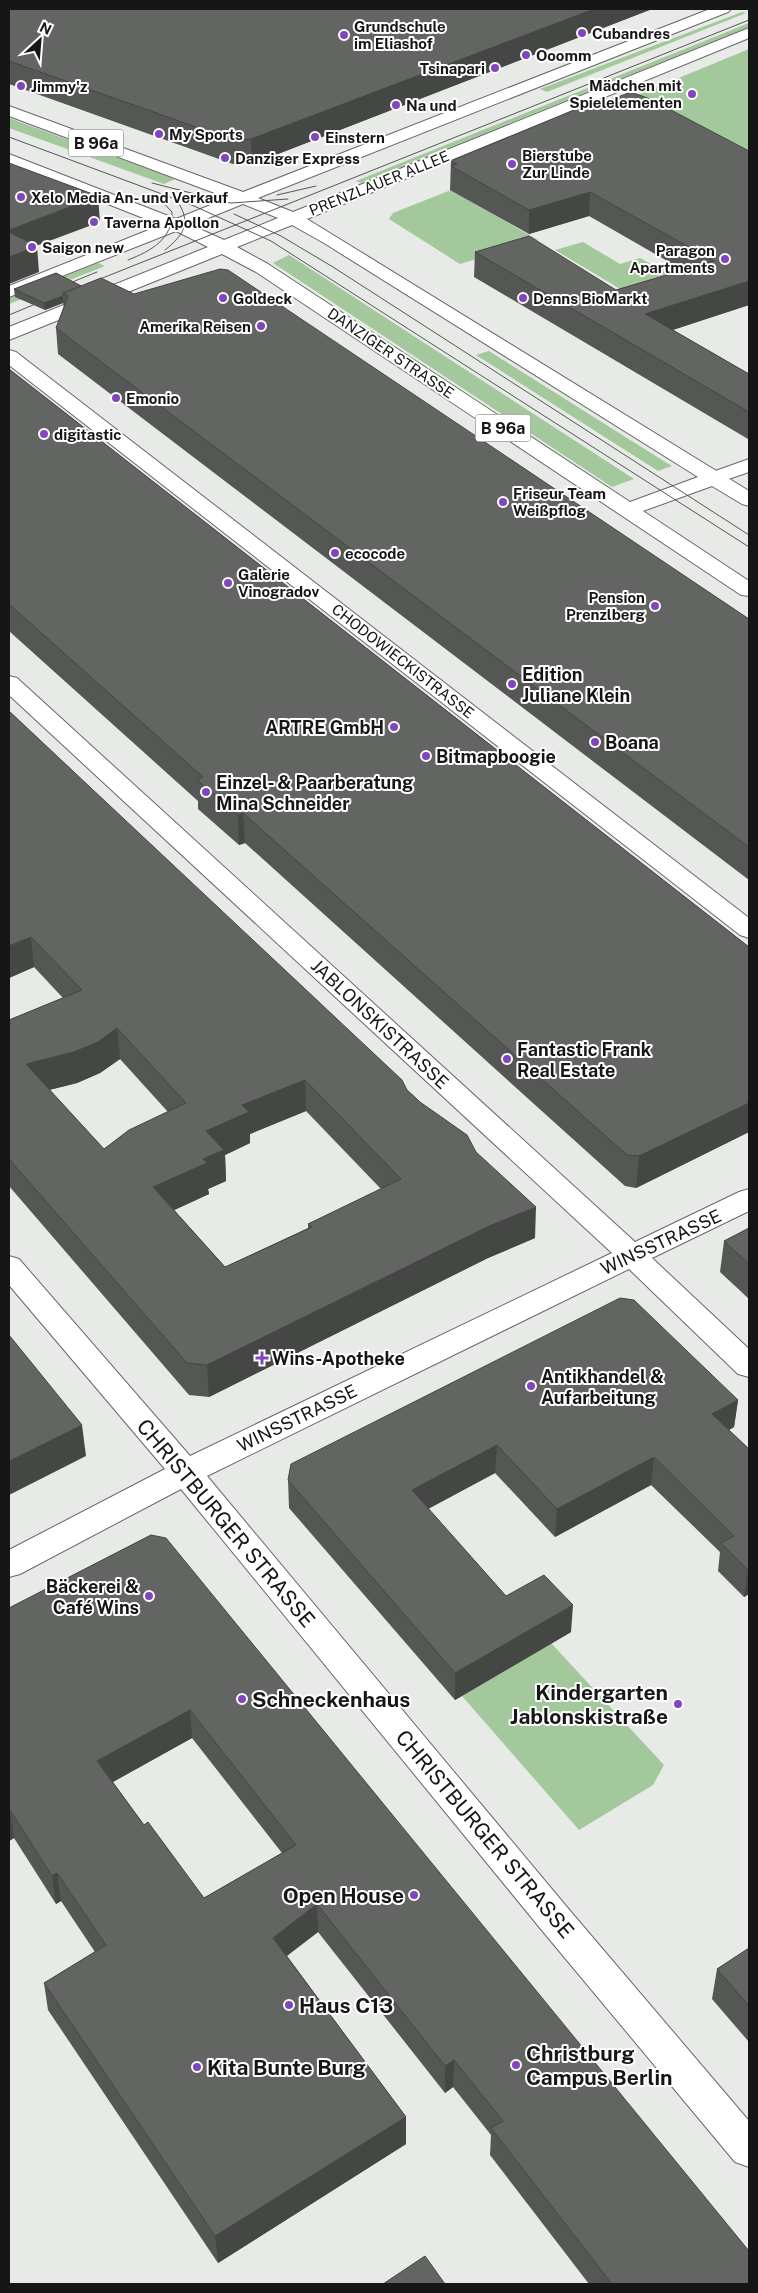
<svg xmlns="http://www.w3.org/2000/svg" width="758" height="2293" font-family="'Public Sans',sans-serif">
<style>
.green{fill:#a3c89b}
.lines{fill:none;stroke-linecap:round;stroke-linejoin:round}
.minor-casing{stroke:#666966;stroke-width:2}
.major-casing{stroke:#666966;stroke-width:2}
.minor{fill:#fff;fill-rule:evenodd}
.major{fill:#fff;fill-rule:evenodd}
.tram{stroke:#565755;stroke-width:1}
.wall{fill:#545754;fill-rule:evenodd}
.shaded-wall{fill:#454745}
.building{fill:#626562;stroke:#454745;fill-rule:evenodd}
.poi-dot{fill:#8246bc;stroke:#fff;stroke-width:2}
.labels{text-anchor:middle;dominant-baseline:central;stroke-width:4;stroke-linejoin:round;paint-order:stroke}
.far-poi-label{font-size:15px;font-weight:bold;fill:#151615;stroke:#fff;text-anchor:start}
.far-street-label{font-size:15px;fill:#151615;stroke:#fff}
.shield{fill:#fff;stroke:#5b5c5b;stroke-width:1}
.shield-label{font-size:16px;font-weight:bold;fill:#151615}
.poi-label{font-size:18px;font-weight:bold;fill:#151615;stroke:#fff;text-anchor:start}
.street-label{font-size:18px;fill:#151615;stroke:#fff}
.near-street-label{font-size:21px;fill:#151615;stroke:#fff}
.near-poi-label{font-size:21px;font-weight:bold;fill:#151615;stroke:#fff;text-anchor:start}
</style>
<rect width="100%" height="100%" fill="#e7eae6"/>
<g class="green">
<polygon points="742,12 746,13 547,92 540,89"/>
<polygon points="749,23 749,27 361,183 356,181"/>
<polygon points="749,49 749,161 623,101"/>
<polygon points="9,118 175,179 164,184 9,128"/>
<polygon points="451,190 538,240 460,264 389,219 393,213"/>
<polygon points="583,242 620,264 640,258 656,267 668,263 697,280 637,299 555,250"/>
<polygon points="289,255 634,479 612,487 273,263"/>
<polygon points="98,263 105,266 9,304 9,298"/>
<polygon points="489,351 662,460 672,466 658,471 476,355"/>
<polygon points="551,1643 664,1765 653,1785 579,1830 462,1696"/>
</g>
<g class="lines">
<defs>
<g id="minor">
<polygon points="9,350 16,352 749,918 749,938 740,935 9,365"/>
<polygon points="749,459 749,472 714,484 707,482 704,478 707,474"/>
<polygon points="9,676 17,678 635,1242 739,1192 749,1189 749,1211 652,1258 749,1349 749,1377 738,1374 629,1269 207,1476 566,1906 749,2121 749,2167 735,2162 540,1928 181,1489 20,1574 9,1577 9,1550 165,1469 9,1285 9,1256 19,1259 190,1456 612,1253 9,695"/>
</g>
<path id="major" d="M710 9H731L728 12 258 198 293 212 749 28V38L307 219 749 491V506L742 504 712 486 643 511 749 581V596L741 595 256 272 222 254 9 340V327L208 247 176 231 9 297V286L161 225 9 165V154L176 219 228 198 9 116V106L243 192ZM243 204 278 218 224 240 191 225ZM292 225 324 243 698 477 630 502 268 264 237 247Z"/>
</defs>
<use href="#minor" class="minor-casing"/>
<use href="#major" class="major-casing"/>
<use href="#minor" class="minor"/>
<use href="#major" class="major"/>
<g class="tram">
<polyline points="9,137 194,206 271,241 749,547"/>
<polyline points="152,183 195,194"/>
<polyline points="277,195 316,186"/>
<polyline points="186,198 231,203 288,199"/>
<polyline points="234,214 281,236 333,267 749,535"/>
<path d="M165 250C185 234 192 222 176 199"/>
<path d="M128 260C151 251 173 239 172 212L156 195"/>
<polyline points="90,283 749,20"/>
<polyline points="60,287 97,272"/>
<polyline points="9,315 45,300"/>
</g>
</g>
<g class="wall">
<polygon points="9,9 652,9 252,164 233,164 9,84"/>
<polygon points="749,151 749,305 673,330 749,374 749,438 748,439 474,277 475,252 616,290 683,270 589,216 529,234 450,190 451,161"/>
<polygon points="56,273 749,619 749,880 58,354 56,328 64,307 63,303 45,310 15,297 14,289"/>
<polygon points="9,369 749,947 749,1132 636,1188 625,1186 245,843 239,845 198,809 198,801 9,631"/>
<path d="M9 711 420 1102 476 1152 535 1238 488 1258 209 1397 189 1395 9 1186V1020L63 998 34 967 9 978ZM120 1059 168 1112 104 1149 49 1090 77 1083 100 1073ZM306 1111 381 1189 308 1224V1228L225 1267 174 1210 209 1194 208 1189 226 1181 225 1155 250 1143V1134Z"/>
<polygon points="749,1228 749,1299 720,1272 724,1241"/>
<polygon points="738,1400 734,1427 729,1430 749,1449 749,1594 744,1597 718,1571 720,1552 651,1485 555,1537 495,1473 428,1509 506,1596 571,1632 455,1700 289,1508 288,1480"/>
<path d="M151 1535 749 2284H589L490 2155 491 2135 453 2087 445 2093 318 1932 287 1956 406 2117V2144L218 2263 48 2010 44 1983 95 1952 61 1901 56 1904 14 1838 9 1841V1608ZM192 1738 282 1853 204 1898 144 1825 113 1782Z"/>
<polygon points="749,1948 749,2042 712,1999 717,1969"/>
</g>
<g class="shaded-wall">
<polygon points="594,9 652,9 252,164 251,139"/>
<polygon points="590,192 589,216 529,234 529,210"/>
<polygon points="98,196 100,222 9,256 9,230"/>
<polygon points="37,246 39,272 9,284 9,257"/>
<polygon points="749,281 749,305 644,339 645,314"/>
<polygon points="63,296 63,303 45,310 44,303"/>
<polygon points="749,423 749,438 748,439"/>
<polygon points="243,813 245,843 239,845 238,815"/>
<polygon points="31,937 34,967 9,978 9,946"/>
<polygon points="117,1028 120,1059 100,1073 77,1083 29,1095 26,1064"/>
<polygon points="305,1080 306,1111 250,1134 250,1143 225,1155 226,1181 208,1189 209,1194 155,1219 153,1187 206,1131 242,1105"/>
<polygon points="749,1103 749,1132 636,1188 639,1156"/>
<polygon points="536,1207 535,1238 488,1258 209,1397 207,1365 489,1226"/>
<polygon points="738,1400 734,1427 709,1441 712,1414"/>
<polygon points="82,1425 86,1456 9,1495 9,1461"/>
<polygon points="497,1445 495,1473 411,1518 412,1490"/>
<polygon points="654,1457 651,1485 555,1537 557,1509"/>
<polygon points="749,1569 749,1594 744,1597 748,1570"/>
<polygon points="573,1605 571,1632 455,1700 455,1673"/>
<polygon points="190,1710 192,1738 100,1789 97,1761"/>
<polygon points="10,1810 14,1838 9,1841 9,1811"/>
<polygon points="57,1873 61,1901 56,1904 52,1876"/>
<polygon points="317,1904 318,1932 274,1965 273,1938"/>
<polygon points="454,2060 453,2087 445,2093 445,2066"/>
<polygon points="406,2117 406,2144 218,2263 215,2236"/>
</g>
<g class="building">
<polygon points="9,9 594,9 251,139 233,140 9,61"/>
<polygon points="631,92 650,99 749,151 749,281 645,314 749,374 749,412 475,252 529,236 616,290 714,261 590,192 529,210 451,166 457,164 451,161 603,98 610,100"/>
<polygon points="9,163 98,196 9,230"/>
<polygon points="9,232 37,246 9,257"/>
<polygon points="220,269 228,270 749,619 749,847 56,328 68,296 63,293 101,278 134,294"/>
<polygon points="56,273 81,286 63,293 63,296 44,303 14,289"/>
<polygon points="9,369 749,947 749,1103 639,1156 627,1155 243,813 238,815 197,780 203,777 9,604"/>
<path d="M9 711 402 1080 407 1090 420 1102 467 1135 476 1152 536 1207 489 1226 207 1365 187 1363 9 1159V1020L82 990 31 937 9 946ZM117 1028 186 1103 129 1130 104 1149 26 1064 74 1052 98 1042ZM305 1080 401 1179 308 1224 312 1227 225 1267 153 1187 207 1163 203 1159 224 1150 206 1131 249 1112 242 1105Z"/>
<polygon points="749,1228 749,1264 724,1241"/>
<polygon points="620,1298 634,1300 738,1400 712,1414 749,1449 749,1569 748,1570 721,1543 734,1536 654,1457 557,1509 497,1445 412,1490 506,1596 544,1575 573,1605 455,1673 288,1480 291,1464"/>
<polygon points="9,1335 82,1425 9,1461"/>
<path d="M151 1535 166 1538 749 2251V2284H612L491 2128 503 2121 454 2060 445 2066 317 1904 273 1938 406 2117 215 2236 44 1983 106 1945 57 1873 52 1876 10 1810 9 1811V1608ZM190 1710 296 1845 204 1898 148 1822 144 1825 97 1761Z"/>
<polygon points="749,1948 749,2006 717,1969"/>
<polygon points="425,2256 445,2284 383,2284"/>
</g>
<g class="poi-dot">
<circle cx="582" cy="33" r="5"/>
<circle cx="344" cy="35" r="5"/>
<circle cx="526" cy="55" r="5"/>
<circle cx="495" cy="68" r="5"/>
<circle cx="21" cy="86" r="5"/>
<circle cx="692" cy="94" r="5"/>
<circle cx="396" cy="105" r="5"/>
<circle cx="159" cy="134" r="5"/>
<circle cx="315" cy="137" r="5"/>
<circle cx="225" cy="158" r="5"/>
<circle cx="512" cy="164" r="5"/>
<circle cx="21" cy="197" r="5"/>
<circle cx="94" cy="222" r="5"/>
<circle cx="32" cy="247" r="5"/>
<circle cx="725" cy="259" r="5"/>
<circle cx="223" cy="298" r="5"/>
<circle cx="523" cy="298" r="5"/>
<circle cx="261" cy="326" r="5"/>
<circle cx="116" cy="398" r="5"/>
<circle cx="44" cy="434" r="5"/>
<circle cx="503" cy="502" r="5"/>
<circle cx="335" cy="553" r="5"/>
<circle cx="228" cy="583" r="5"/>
<circle cx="655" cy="606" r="5"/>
<circle cx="512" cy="684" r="5"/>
<circle cx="394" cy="727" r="5"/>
<circle cx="595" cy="742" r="5"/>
<circle cx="426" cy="756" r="5"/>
<circle cx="206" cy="792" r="5"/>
<circle cx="507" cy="1059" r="5"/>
<path d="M259.5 1350.5h5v5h5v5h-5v5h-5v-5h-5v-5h5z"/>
<circle cx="531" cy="1386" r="5"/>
<circle cx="149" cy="1596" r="5"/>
<circle cx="242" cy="1699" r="5"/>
<circle cx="678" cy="1704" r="5"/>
<circle cx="414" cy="1895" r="5"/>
<circle cx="289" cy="2005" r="5"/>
<circle cx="516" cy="2065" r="5"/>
<circle cx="197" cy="2067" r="5"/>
</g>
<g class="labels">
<g class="far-poi-label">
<text x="354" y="26">Grundschule<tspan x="354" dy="17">im Eliashof</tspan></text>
<text x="592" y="33">Cubandres</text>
<text x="536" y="55">Ooomm</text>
<text x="485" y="68" text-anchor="end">Tsinapari</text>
<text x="682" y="85" text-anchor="end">Mädchen mit<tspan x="682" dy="17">Spielelementen</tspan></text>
<text x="31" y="86">Jimmy'z</text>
<text x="406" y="105">Na und</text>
<text x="169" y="134">My Sports</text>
<text x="325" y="137">Einstern</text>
<text x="522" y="155">Bierstube<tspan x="522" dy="17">Zur Linde</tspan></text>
<text x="235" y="158">Danziger Express</text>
<text x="31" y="197">Xelo Media An- und Verkauf</text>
<text x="104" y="222">Taverna Apollon</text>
<text x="42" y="247">Saigon new</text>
<text x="715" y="250" text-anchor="end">Paragon<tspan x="715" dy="17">Apartments</tspan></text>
<text x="233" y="298">Goldeck</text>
<text x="533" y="298">Denns BioMarkt</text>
<text x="251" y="326" text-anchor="end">Amerika Reisen</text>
<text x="126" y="398">Emonio</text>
<text x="54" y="434">digitastic</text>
<text x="513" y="493">Friseur Team<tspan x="513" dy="17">Weißpflog</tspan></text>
<text x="345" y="553">ecocode</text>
<text x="238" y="574">Galerie<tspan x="238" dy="17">Vinogradov</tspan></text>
<text x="645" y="597" text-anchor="end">Pension<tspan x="645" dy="17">Prenzlberg</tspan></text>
</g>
<g class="far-street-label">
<text transform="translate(379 183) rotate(-22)">PRENZLAUER ALLEE</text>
<text transform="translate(391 353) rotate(34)">DANZIGER STRASSE</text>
<text transform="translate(403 661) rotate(38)">CHODOWIECKISTRASSE</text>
</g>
<g class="shield">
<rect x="68.5" y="129.5" width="55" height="27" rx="4"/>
<rect x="475.5" y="414.5" width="55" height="27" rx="4"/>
</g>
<g class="shield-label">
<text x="96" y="143">B 96a</text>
<text x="503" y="428">B 96a</text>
</g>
<g class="poi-label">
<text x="522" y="674">Edition<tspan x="522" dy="21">Juliane Klein</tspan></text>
<text x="384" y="727" text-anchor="end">ARTRE GmbH</text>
<text x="605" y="742">Boana</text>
<text x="436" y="756">Bitmapboogie</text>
<text x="216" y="782">Einzel- &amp; Paarberatung<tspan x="216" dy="21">Mina Schneider</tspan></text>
<text x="517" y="1049">Fantastic Frank<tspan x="517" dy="21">Real Estate</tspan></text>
<text x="272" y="1358">Wins-Apotheke</text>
<text x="541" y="1376">Antikhandel &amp;<tspan x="541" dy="21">Aufarbeitung</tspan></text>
<text x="139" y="1586" text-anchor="end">Bäckerei &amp;<tspan x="139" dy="21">Café Wins</tspan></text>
</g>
<g class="street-label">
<text transform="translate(380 1024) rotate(43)">JABLONSKISTRASSE</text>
<text transform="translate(661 1242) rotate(-25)">WINSSTRASSE</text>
<text transform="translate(297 1418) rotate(-26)">WINSSTRASSE</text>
</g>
<g class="near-street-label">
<text transform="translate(226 1523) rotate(50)">CHRISTBURGER STRASSE</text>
<text transform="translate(485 1834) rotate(50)">CHRISTBURGER STRASSE</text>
</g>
<g class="near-poi-label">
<text x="668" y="1692" text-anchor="end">Kindergarten<tspan x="668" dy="24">Jablonskistraße</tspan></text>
<text x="252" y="1699">Schneckenhaus</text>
<text x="404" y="1895" text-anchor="end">Open House</text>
<text x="299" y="2005">Haus C13</text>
<text x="526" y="2053">Christburg<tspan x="526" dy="24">Campus Berlin</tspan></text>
<text x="207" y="2067">Kita Bunte Burg</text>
</g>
</g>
<rect width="758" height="2293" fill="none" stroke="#151615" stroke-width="20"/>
<g transform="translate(40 40) rotate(26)" stroke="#ffffff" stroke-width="4" paint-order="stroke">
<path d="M0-4L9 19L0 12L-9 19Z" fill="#151615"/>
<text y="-8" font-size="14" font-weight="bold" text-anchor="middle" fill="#151615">N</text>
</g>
</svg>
